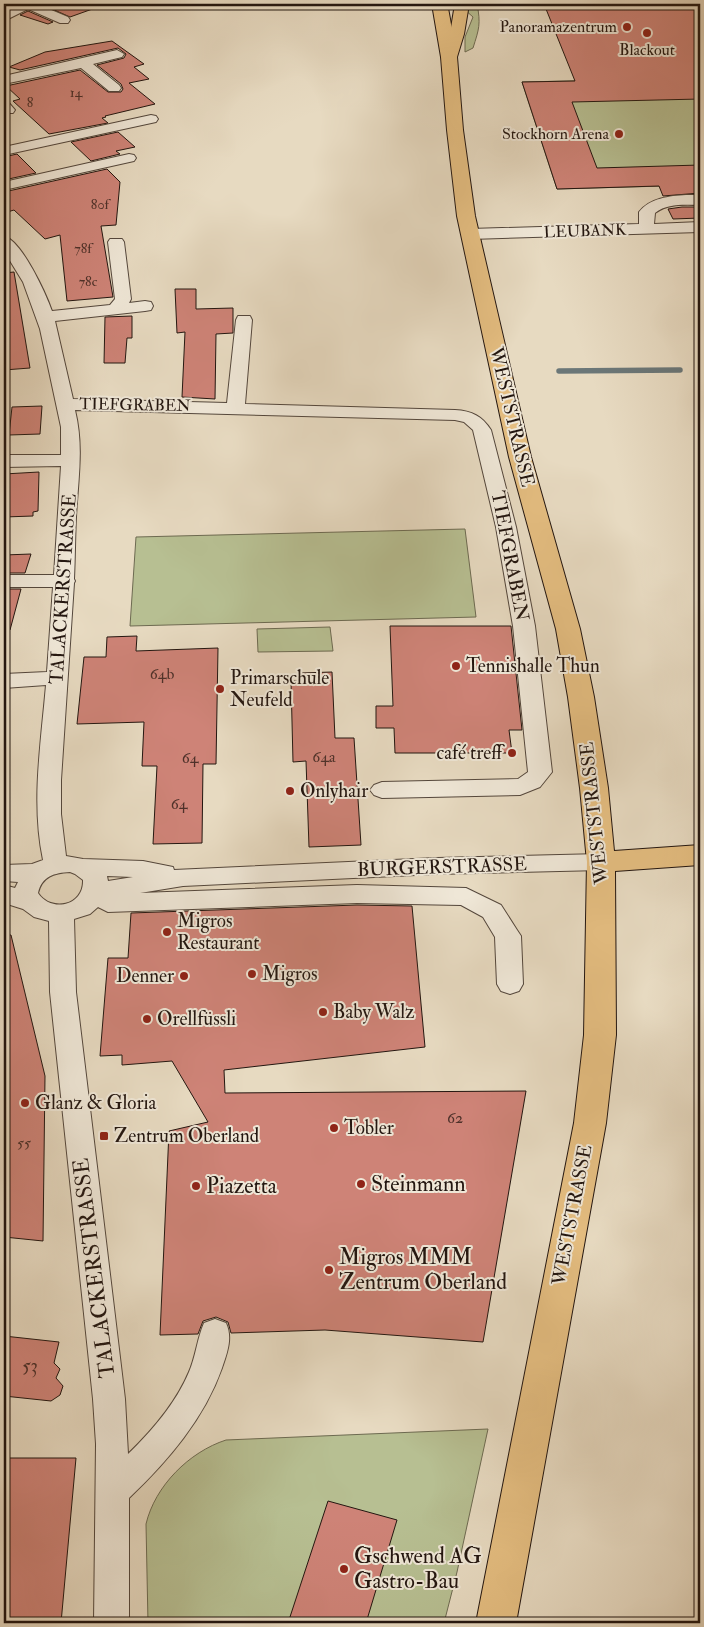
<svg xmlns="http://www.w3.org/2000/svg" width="704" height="1627" font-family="'IM FELL Double Pica',serif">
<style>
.green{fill:#b7bf92;stroke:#6d6a51}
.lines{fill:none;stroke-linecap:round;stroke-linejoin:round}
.stream{stroke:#6b7778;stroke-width:5.5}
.building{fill:#ce8377;stroke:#231610}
.minor-casing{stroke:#54473c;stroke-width:2}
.major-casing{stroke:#231610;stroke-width:2}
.highway-casing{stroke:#231610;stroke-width:2}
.minor{fill:#efe7d7;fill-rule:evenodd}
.major{fill:#e4bd80;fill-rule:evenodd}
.highway{fill:#e4bd80;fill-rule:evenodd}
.poi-dot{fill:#8f2418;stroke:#efe7d7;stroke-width:2}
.labels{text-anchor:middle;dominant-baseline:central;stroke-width:4;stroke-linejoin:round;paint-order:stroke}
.far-number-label{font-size:14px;fill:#4e312a}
.far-poi-label{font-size:16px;fill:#231610;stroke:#efe7d7;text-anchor:end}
.far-street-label{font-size:16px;fill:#231610;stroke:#efe7d7}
.number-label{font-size:16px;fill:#4e312a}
.street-label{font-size:19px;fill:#231610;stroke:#efe7d7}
.poi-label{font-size:19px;fill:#231610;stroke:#efe7d7;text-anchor:start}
.near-number-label{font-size:19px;fill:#4e312a}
.near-poi-label{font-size:22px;fill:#231610;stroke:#efe7d7;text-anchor:start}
.near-street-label{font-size:22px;fill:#231610;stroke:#efe7d7}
</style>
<rect width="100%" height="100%" fill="#e7dac1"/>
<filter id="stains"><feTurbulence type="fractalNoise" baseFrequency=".004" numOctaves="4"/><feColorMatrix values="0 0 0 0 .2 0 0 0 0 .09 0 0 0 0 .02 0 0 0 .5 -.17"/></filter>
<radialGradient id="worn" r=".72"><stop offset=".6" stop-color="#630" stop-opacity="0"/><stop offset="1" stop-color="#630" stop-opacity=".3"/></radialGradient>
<g class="green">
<path d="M467 4H477C481 24 479 29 473 48L465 52V37L473 17 464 9Z"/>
<polygon points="700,78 700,185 557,189 522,82"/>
<polygon points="465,529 476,617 130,626 136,537"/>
<polygon points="330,627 333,651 258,652 257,629"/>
<path d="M488 1429 457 1572 444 1623H148L146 1524C155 1486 189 1452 226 1440Z"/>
</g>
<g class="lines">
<polyline class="stream" points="559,371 680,370"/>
</g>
<g class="building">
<polygon points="41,4 97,4 98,7 70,17"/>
<polygon points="544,4 700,4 700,99 572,102 597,168 700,165 700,193 663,196 659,186 557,189 522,82 575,81"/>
<polygon points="28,11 53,22 48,24 20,15"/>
<polygon points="112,41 144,64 134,67 149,79 129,83 155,104 105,116 106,117 102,118 108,123 49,134 13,101 20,99 6,86 80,70 108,92 121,92 123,89 121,84 97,65 124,58 126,54 118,48 20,70 9,67 45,52"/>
<polygon points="118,132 135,147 116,151 120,154 91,161 71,142"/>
<polygon points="17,154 36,173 4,180 4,157"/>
<polygon points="107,169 120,182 116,225 101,226 113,297 67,301 60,235 45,239 14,210 4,213 4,192"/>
<polygon points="682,207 700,207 700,218 673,219 668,209"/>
<polygon points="14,272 30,368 4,370 4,273"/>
<polygon points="175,289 196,289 196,309 233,308 233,333 216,334 215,399 182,397 185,332 177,333"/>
<polygon points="132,316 132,338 127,338 125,363 104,363 105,317"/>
<polygon points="42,406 40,434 9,435 12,407"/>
<polygon points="39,472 38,511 33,512 33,516 4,517 4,474"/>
<polygon points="31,554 25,573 4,573 4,555"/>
<polygon points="4,589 21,589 10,630 4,629"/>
<polygon points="390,626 511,626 522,730 509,730 512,753 395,753 394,728 376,728 376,706 393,706"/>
<polygon points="137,636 136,651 218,648 216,764 203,764 202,843 153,844 157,766 142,766 144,722 77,724 84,657 106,657 107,637"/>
<polygon points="332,672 335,738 354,738 361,845 309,847 306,761 293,762 291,681 302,681 301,673"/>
<polygon points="357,905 412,906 425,1047 224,1070 225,1093 526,1091 483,1342 325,1330 231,1333 228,1322 216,1317 203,1321 198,1334 160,1335 169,1131 208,1122 172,1061 122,1065 122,1055 100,1056 108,958 128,958 131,913"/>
<polygon points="4,935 11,935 45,1076 43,1241 4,1237"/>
<polygon points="4,1336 59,1342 54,1363 60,1369 56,1378 63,1386 60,1395 51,1401 4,1396"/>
<polygon points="4,1458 76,1458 61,1623 4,1623"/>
<polygon points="328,1501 397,1520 366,1623 288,1623"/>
</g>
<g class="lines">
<defs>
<g id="minor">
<polygon points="20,4 37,4 68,17 70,20 68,23 60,23 28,9 4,21 4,12"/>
<polygon points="117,50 124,54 122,57 93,64 119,85 121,88 119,91 109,91 81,68 4,84 4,76"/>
<polygon points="4,102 9,103 15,110 13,113 4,113"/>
<polygon points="151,115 156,116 158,119 156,122 4,155 4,147"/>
<polygon points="129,154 134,155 136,158 134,161 4,190 4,182"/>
<path d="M686 195H700V205C684 205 668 203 655 213L654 224 700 222V232L470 239 464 237 462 234 464 231 470 229 639 224V212C650 198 669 196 686 195Z"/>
<path d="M4 236C22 241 46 294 52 311L110 305 115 299 108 242 110 239H122L124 242 131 299 129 303 145 301 151 302 153 306 151 310 145 311 55 321 73 399 227 403 236 320 238 316H250L252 320 245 404 455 410C472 411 482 416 491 430L516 527 535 626 552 772 540 787 520 795 382 798 374 795 370 790 374 785 382 782 518 779 528 772 513 626 496 527 473 430 464 422 455 420 75 410C84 447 78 479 76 517 75 537 75 558 74 579L75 581 74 583 61 780V814L66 856 83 859 143 861 173 867 174 870 437 858 601 854 610 856 613 862 610 868 601 870 437 874 183 886 140 893 357 885 466 888 501 905 517 930 521 936 523 984 519 991 510 994 501 991 497 984 495 937 483 917 461 905 357 903 108 912 98 907 90 914 74 919 76 992 125 1399 128 1454C152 1431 176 1403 189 1372 196 1356 197 1339 204 1323L215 1319 226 1323C233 1338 227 1353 222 1368 204 1419 168 1461 129 1498V1623H94L96 1444 93 1399 50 992 49 921 34 917 23 909 4 903V885L15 888 18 882 4 881V865L32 864 43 860C31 803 41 743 46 685L4 688V674L47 672 53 587H4V575H54L61 466 4 467V455H61V427L40 329 23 282 4 251ZM70 872 75 874 83 880C84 906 51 913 38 893 42 876 54 873 70 872ZM107 876 133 877 108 881Z"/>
</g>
<polygon id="major" points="432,4 446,4 448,8 457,57 463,130 475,216 531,457 580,629 594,697 608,788 614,851 700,845 700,865 615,871 616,1035 606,1123 516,1623 476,1623 574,1123 584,1035 587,862 580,788 568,697 556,629 509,457 457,216 447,130 441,57"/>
<polygon id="highway" points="455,4 469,4 464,34 457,57 454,60 444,60 441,57 450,34"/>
</defs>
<use href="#minor" class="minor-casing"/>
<use href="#major" class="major-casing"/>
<use href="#highway" class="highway-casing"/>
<use href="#minor" class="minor"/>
<use href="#major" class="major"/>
<use href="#highway" class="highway"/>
</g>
<g class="poi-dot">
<circle cx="627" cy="27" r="5"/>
<circle cx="647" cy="33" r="5"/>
<circle cx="619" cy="134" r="5"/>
<circle cx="456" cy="666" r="5"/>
<circle cx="220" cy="689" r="5"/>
<circle cx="512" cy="753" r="5"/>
<circle cx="290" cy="791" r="5"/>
<circle cx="167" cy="932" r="5"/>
<circle cx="252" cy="974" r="5"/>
<circle cx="184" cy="976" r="5"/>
<circle cx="323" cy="1012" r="5"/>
<circle cx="147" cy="1019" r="5"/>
<circle cx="25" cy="1103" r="5"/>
<circle cx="334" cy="1128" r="5"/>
<rect x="99" y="1131" width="10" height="10" rx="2.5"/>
<circle cx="361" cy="1184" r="5"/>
<circle cx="196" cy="1186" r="5"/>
<circle cx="329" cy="1270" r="5"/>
<circle cx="344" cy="1569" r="5"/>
</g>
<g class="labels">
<g class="far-number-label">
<text x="76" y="92">14</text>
<text x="30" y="102">8</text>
<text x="100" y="204">80f</text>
<text x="83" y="248">78f</text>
<text x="88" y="281">78c</text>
</g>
<g class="far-poi-label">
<text x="617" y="27">Panoramazentrum</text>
<text x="647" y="50" text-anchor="middle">Blackout</text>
<text x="609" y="134">Stockhorn Arena</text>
</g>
<g class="far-street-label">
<text transform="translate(585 231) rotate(-2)">LEUBANK</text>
<text transform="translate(135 405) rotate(1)">TIEFGRABEN</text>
</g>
<g class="number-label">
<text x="162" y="674">64b</text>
<text x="324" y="757">64a</text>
<text x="190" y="758">64</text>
<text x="179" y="804">64</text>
<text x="455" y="1118">62</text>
<text x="24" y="1143">55</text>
</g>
<g class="street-label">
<text transform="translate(512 417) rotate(77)">WESTSTRASSE</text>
<text transform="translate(510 556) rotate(79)">TIEFGRABEN</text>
<text transform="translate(63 589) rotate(-86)">TALACKERSTRASSE</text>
<text transform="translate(594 813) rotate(-96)">WESTSTRASSE</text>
<text transform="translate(442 867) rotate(-2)">BURGERSTRASSE</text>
<text transform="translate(572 1215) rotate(-79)">WESTSTRASSE</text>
</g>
<g class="poi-label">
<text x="466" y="666">Tennishalle Thun</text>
<text x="230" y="678">Primarschule<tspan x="230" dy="22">Neufeld</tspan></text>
<text x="502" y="753" text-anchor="end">café treff</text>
<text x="300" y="791">Onlyhair</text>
<text x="177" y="921">Migros<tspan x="177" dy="22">Restaurant</tspan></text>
<text x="262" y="974">Migros</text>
<text x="174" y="976" text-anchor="end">Denner</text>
<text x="333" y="1012">Baby Walz</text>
<text x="157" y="1019">Orellfüssli</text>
<text x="35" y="1103">Glanz &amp; Gloria</text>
<text x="344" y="1128">Tobler</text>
<text x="114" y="1136">Zentrum Oberland</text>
</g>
<g class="near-number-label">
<text x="30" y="1366">53</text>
</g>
<g class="near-poi-label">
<text x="371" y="1184">Steinmann</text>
<text x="206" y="1186">Piazetta</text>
<text x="339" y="1257">Migros MMM<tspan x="339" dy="25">Zentrum Oberland</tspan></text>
<text x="354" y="1556">Gschwend AG<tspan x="354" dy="25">Gastro-Bau</tspan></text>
</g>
<g class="near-street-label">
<text transform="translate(94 1268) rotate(-97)">TALACKERSTRASSE</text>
</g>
</g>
<rect width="704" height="1627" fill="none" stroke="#e7dac1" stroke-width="20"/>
<rect x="5" y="5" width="694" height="1617" fill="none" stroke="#231610" stroke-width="2.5"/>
<rect x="10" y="10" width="684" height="1607" fill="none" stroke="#231610"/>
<rect width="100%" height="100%" filter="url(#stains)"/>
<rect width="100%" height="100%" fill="url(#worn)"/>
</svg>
